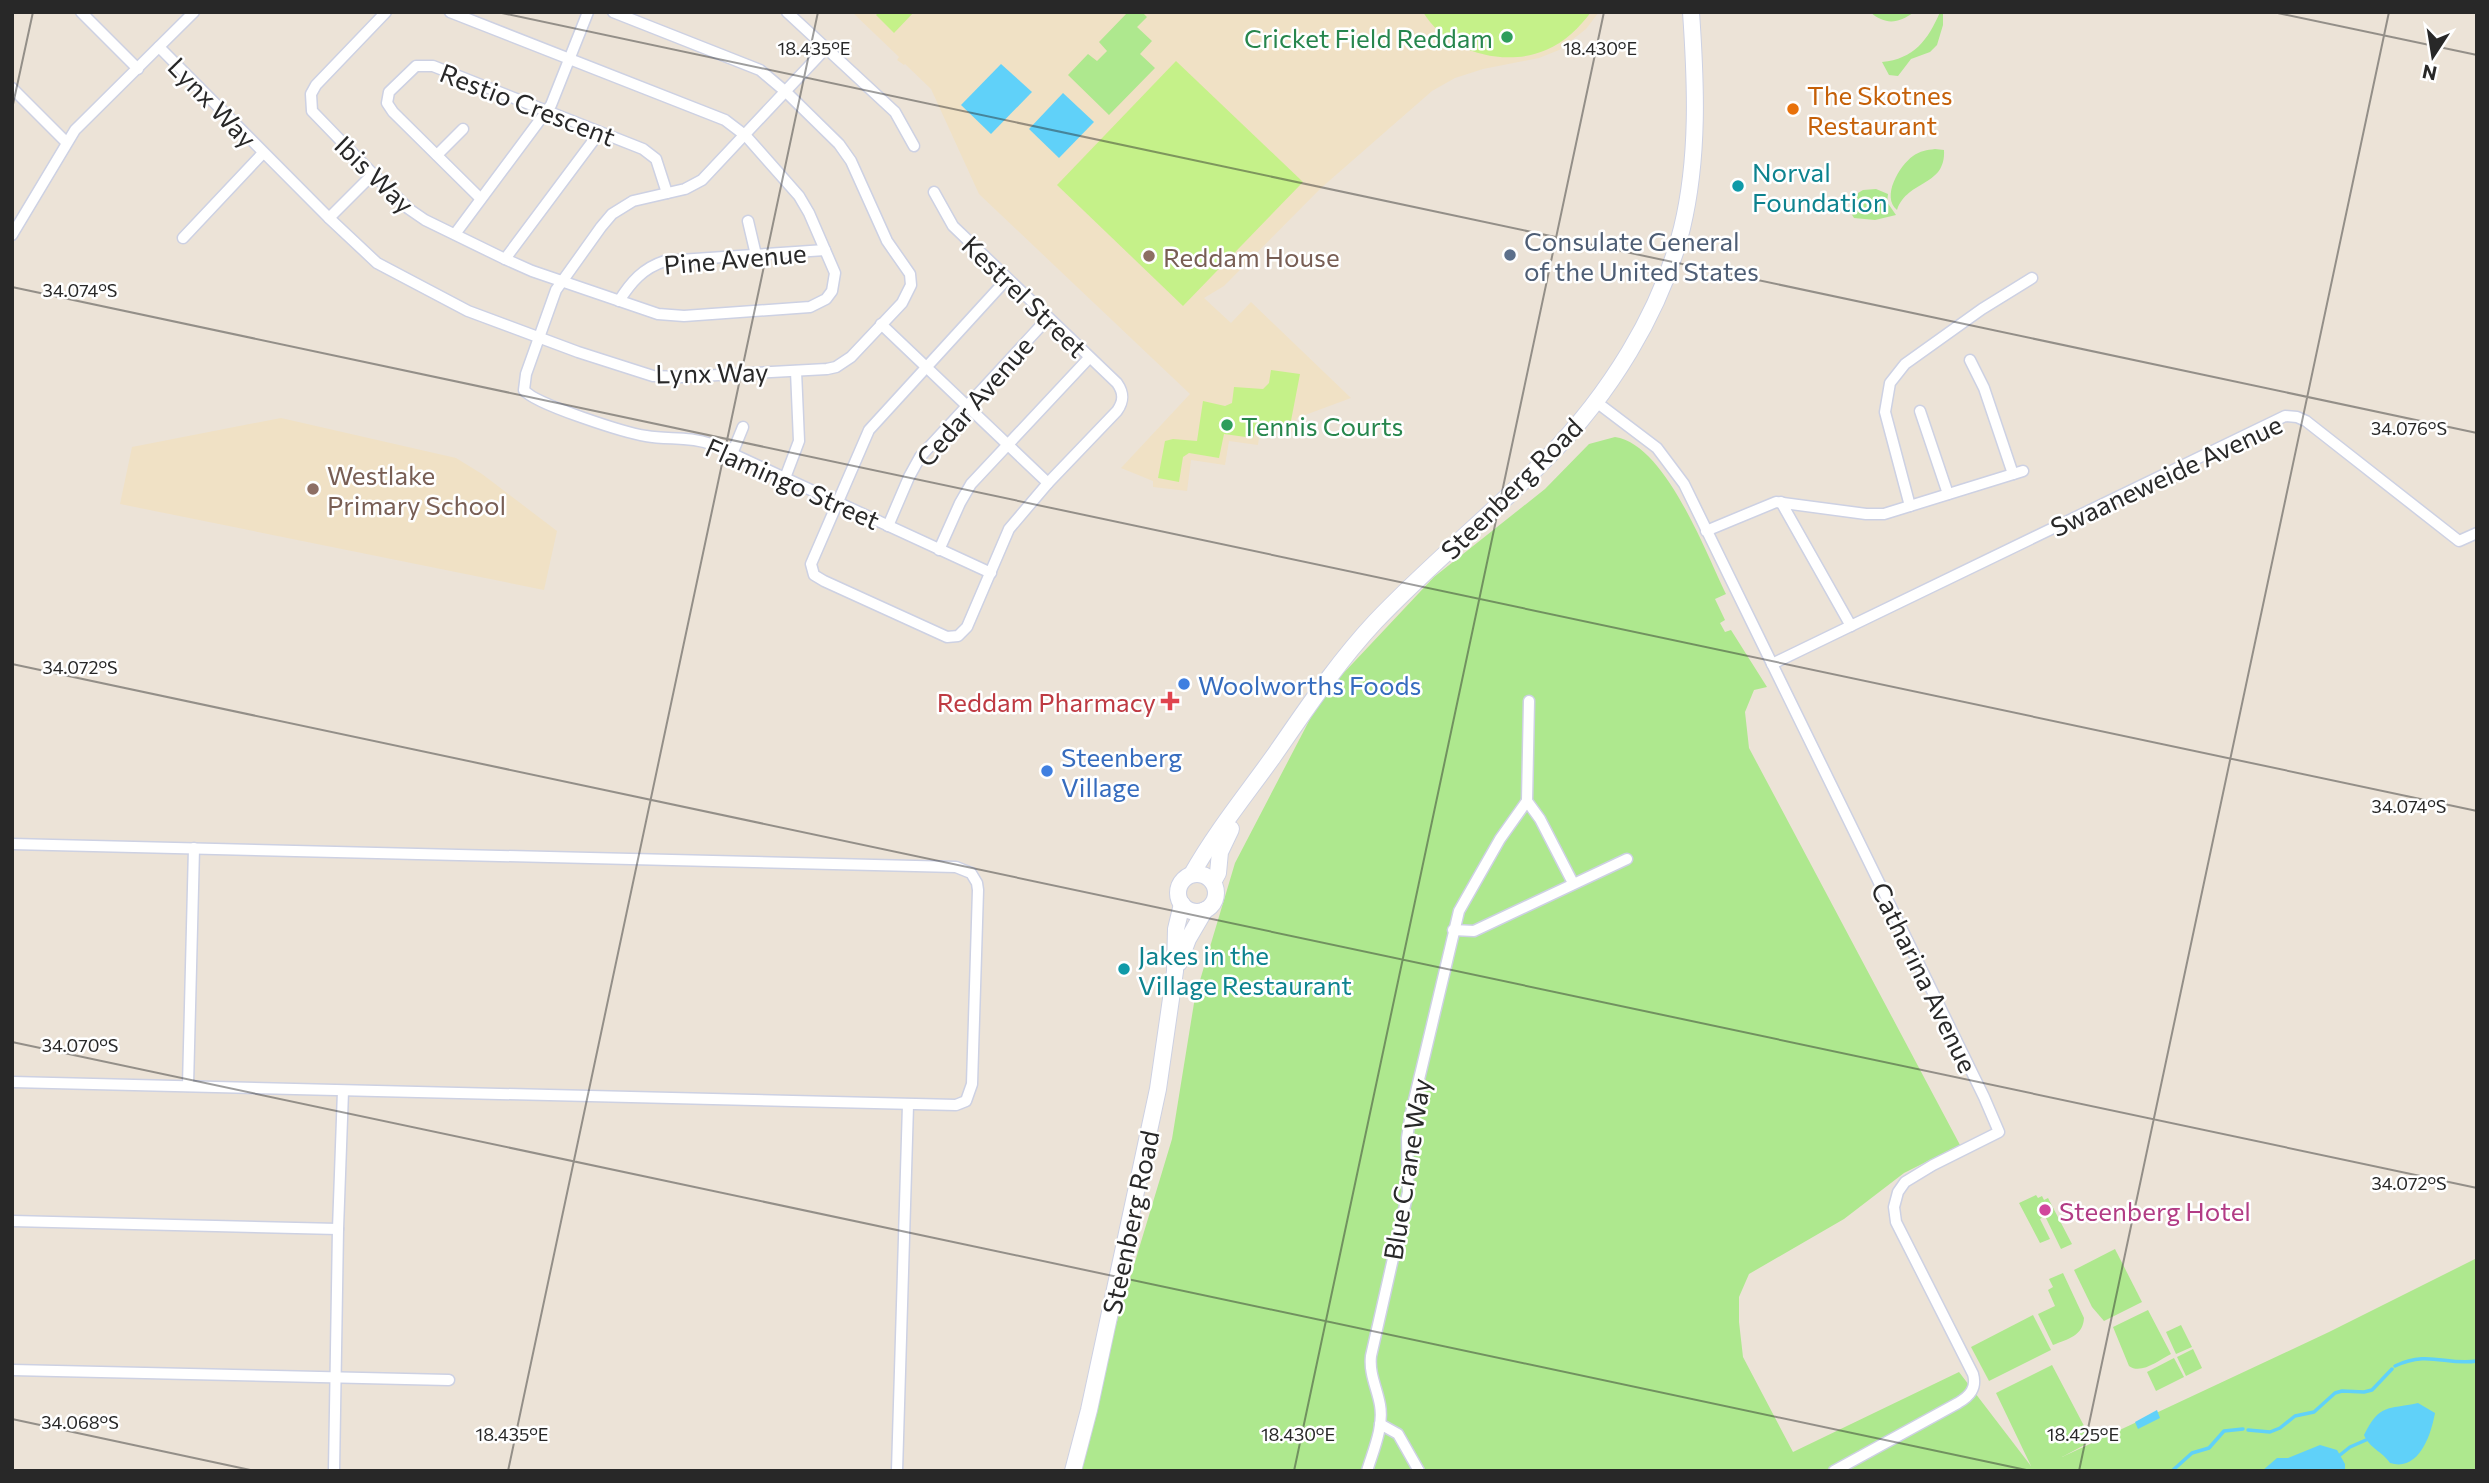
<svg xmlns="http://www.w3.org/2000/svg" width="2489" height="1483" font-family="Commissioner,sans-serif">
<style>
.education{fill:#f0e1c5}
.green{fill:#aee88e}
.pitch{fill:#c5f189}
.water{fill:#60d1f9}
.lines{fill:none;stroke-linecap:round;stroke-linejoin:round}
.stream{stroke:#60d1f9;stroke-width:3.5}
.minor-casing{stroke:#cdd1e3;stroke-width:13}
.secondary-casing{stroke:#cdd1e3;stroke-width:18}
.minor{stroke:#fff;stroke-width:10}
.secondary{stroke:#fff;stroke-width:16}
.ticks{fill:none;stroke:#282828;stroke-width:2;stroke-opacity:0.45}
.leisure-dot{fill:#2e9e5b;stroke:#fff;stroke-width:2.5}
.food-dot{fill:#e8710a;stroke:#fff;stroke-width:2.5}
.culture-dot{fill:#0f9aa8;stroke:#fff;stroke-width:2.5}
.service-dot{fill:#5c6f8a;stroke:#fff;stroke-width:2.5}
.education-dot{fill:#8d6e63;stroke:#fff;stroke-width:2.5}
.shop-dot{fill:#3f7fe0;stroke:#fff;stroke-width:2.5}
.health-dot{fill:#e0444e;stroke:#fff;stroke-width:2.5}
.hotel-dot{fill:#d1479c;stroke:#fff;stroke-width:2.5}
.labels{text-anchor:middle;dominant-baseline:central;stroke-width:5;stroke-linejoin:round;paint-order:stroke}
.leisure-label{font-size:26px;fill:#27864d;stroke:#fff;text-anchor:end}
.food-label{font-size:26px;fill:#c56008;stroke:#fff;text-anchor:start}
.street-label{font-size:26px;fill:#282828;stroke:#fff}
.culture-label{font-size:26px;fill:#0d838f;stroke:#fff;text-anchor:start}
.service-label{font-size:26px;fill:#4e5e75;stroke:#fff;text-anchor:start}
.education-label{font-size:26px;fill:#785e54;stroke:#fff;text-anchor:start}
.shop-label{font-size:26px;fill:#366cbe;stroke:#fff;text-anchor:start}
.health-label{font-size:26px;fill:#be3a42;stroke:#fff;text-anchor:end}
.hotel-label{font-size:26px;fill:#b23c85;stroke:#fff;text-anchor:start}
.ticks-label{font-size:18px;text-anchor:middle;fill:#282828;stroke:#fff;stroke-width:5;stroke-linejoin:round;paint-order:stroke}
</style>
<rect width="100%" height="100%" fill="#ece3d7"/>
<g class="education">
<polygon points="852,12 1599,12 1586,29 1559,50 1539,58 1483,69 1455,78 1432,91 1321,188 1224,286 1204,298 1231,323 1251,302 1351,398 1297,418 1293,432 1260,428 1258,445 1229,441 1225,465 1191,460 1187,491 1153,487 1153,481 1121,468 1190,394 979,194 931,89 905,64 904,65 897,60 899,57"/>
<polygon points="281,418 456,458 482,474 557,531 544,590 120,504 132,447"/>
</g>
<g class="green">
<polygon points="1128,12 1142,12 1147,17 1137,27 1152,41 1140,54 1155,68 1109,115 1068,75 1088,54 1097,61 1107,51 1099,42"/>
<path d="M1870 12H1914C1898 24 1885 25 1870 12Z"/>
<path d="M1940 12H1943V25L1937 45 1930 52 1911 59 1898 76 1889 75 1882 62C1914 59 1928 40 1940 12Z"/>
<path d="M1935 149 1944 150C1946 187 1908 179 1897 210 1881 197 1899 166 1913 156 1920 151 1927 150 1935 149Z"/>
<polygon points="1876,189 1888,194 1887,202 1896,215 1875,220 1854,218 1849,210 1853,196 1863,190"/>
<path d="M1615 437C1665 444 1705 551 1726 594L1715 599 1725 620 1720 623 1725 632 1731 630 1767 687 1754 690 1745 712 1749 748 1960 1145 1904 1173 1844 1219 1749 1274 1739 1297V1322L1743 1357 1793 1452 1959 1372 2031 1466 1996 1393 2052 1365 2092 1441 2062 1457 2329 1332 2477 1258V1471H1075L1081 1441 1172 1139 1195 997 1235 863 1322 696 1434 577 1545 489 1589 444Z"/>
<polygon points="2036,1195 2038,1198 2042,1196 2044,1200 2048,1198 2072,1244 2061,1249 2045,1216 2040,1219 2050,1239 2040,1243 2019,1203"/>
<polygon points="2115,1249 2142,1302 2104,1321 2092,1307 2074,1270"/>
<path d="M2063 1273 2084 1318C2083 1336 2068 1339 2053 1345L2038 1314 2055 1306 2048 1290 2053 1287 2049 1279Z"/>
<path d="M2148 1310 2171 1354C2159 1360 2141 1375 2129 1366L2113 1327Z"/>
<polygon points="2033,1315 2051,1350 1989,1381 1971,1347"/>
<polygon points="2181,1325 2192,1347 2176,1354 2166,1332"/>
<polygon points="2193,1349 2202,1368 2186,1376 2177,1357"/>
<polygon points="2174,1358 2184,1377 2156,1391 2147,1372"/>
</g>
<g class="pitch">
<polygon points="879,12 914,12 894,33 876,15"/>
<path d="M1423 12H1591C1579 28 1565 42 1546 50 1504 68 1447 52 1423 12Z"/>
<polygon points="1176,61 1303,182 1183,306 1057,185"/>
<polygon points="1271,370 1300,374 1290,426 1263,422 1257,424 1253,438 1224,434 1219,458 1189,453 1183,457 1179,482 1158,478 1165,441 1173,439 1197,441 1203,401 1225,406 1232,403 1234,387 1263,389 1269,383"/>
</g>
<g class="water">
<polygon points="1001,64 1032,92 991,134 961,105"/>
<polygon points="1063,93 1094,122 1059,158 1029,129"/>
<path d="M2418 1403 2435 1413C2431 1435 2419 1472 2390 1463 2382 1451 2370 1449 2364 1435 2380 1403 2387 1410 2418 1403Z"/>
<polygon points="2157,1410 2160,1418 2138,1429 2135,1422"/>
<polygon points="2320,1445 2337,1450 2345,1464 2345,1471 2262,1471 2277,1458 2288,1458"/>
</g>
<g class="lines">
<g class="stream">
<path d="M2395 1366C2429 1350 2446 1366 2477 1361"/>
<polyline points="2248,1430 2270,1432 2280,1428 2295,1416 2314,1412 2335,1393 2342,1391 2364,1392 2372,1390 2392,1369"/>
<polyline points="2340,1455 2350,1447 2366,1440"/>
<polyline points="2172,1471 2192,1453 2209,1448 2224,1431 2243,1429"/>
</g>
<defs>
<g id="minor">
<polyline points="81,12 138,69"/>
<polyline points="386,12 316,85 311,94 312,111 373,174 409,209 425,220 505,259 532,271 658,314 684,316 810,307 826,299 832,291 835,273 809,213 799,196 746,136 725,120 450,12"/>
<polyline points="787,12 895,112 914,146"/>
<polyline points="159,47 329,218 377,263 468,311 578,352 653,376 682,377 827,369 836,367 851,357 902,303 911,285 910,274 887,241 851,161 839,144 786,92 760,70 613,12"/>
<path d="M827 47 702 180 685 189 633 201 612 214 601 227 556 290 526 374 524 390C534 404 626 433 646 436 668 440 689 436 711 444L991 573"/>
<polyline points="12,88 66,142"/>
<polyline points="437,155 463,129"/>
<path d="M934 192 953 226 1117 383C1124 393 1124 401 1117 411L1048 483 1009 529 967 627 958 636 947 637 824 581 814 575 811 564 869 430 1007 279"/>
<polyline points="480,198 393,112 387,103 389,92 416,66 433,66 643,149 656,159 667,193"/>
<polyline points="329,218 373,174"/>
<polyline points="748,221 756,255"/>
<polyline points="455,234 551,105 588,12"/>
<polyline points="12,235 75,130 194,12"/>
<polyline points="183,238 263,153"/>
<polyline points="505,259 599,133"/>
<path d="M619 301C631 282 643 268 665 261L825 250"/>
<polyline points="881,324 1048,483"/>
<polyline points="1970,360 1984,388 2013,474"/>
<path d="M1595 401 1657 448 1684 484 1984 1097 1999 1132 1933 1165 1905 1182 1898 1192 1894 1207 1896 1222 1973 1374C1977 1388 1970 1396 1958 1403L1834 1471"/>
<polyline points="1920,411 1948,494"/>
<polyline points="732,454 743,427"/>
<polyline points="785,478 799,441 796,371"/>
<polyline points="1781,502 1851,626"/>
<polyline points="1910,506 1885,412 1890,383 1905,364 1982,309 2032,278"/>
<polyline points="888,526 909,477 920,457 1048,318"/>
<polyline points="1706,531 1776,502 1866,514 1884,514 2023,471"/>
<polyline points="939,550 960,503 971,484 1089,358"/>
<polyline points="1772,664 2285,416 2297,417 2306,421 2459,541 2477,533"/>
<polyline points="1529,701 1527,801 1540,819 1573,883"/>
<polyline points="12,844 956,867 971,873 977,883 978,890 972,1084 966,1101 956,1105 12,1082"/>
<polyline points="1453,930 1474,931 1627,859"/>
<polyline points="188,1086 194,848"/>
<polyline points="12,1221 338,1229"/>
<polyline points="12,1370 449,1380"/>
<polyline points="1380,1424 1398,1434 1419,1471"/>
<polyline points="334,1471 338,1229 343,1091"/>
<polyline points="897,1471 908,1105"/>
<path d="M1367 1471C1373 1451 1384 1427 1380 1405 1377 1388 1369 1374 1371 1356L1408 1192 1407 1138 1411 1113 1459 911 1500 839 1527 801"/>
</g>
<g id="secondary">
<circle cx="1197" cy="893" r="19"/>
<path d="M1192 874C1215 833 1245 796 1273 757 1305 711 1336 664 1375 622 1429 565 1491 515 1547 458 1608 396 1661 313 1682 228 1699 157 1696 84 1691 12"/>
<polyline points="1213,882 1218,873 1220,852 1231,829"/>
<polyline points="1179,963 1188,939 1205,910"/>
<polyline points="1073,1471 1089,1410 1158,1089 1175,971 1176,929 1182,904"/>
</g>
</defs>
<use href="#minor" class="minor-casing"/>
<use href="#secondary" class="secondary-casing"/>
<use href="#minor" class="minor"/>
<use href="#secondary" class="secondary"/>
</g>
<path class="ticks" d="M497 12 2477 433M2273 12 2477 55M12 109 33 12M12 287 2477 811M12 664 2477 1188M12 1042 2031 1471M12 1419 255 1471M508 1471 818 12M1294 1471 1604 12M2079 1471 2389 12"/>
<g class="leisure-dot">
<circle cx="1507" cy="37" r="7"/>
<circle cx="1227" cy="425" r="7"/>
</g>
<circle class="food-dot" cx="1793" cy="109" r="7"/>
<g class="culture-dot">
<circle cx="1738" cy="186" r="7"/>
<circle cx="1124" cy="969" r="7"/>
</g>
<circle class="service-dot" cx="1510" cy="255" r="7"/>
<g class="education-dot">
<circle cx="1149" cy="256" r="7"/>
<circle cx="313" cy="489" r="7"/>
</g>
<g class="shop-dot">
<circle cx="1184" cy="684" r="7"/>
<circle cx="1047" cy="771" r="7"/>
</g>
<path class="health-dot" d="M1166.5 690.5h7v7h7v7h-7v7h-7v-7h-7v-7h7z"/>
<circle class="hotel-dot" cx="2045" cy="1210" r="7"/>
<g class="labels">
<g class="leisure-label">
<text x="1493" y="37">Cricket Field Reddam</text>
<text x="1241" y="425" text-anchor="start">Tennis Courts</text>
</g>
<g class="food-label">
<text x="1807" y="94">The Skotnes<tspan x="1807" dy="30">Restaurant</tspan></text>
</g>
<g class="street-label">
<text transform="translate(213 102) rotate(46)">Lynx Way</text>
<text transform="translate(528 104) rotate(21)">Restio Crescent</text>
<text transform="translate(375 174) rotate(44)">Ibis Way</text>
<text transform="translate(735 258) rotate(-5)">Pine Avenue</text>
<text transform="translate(1025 296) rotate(44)">Kestrel Street</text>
<text transform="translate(712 372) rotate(-1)">Lynx Way</text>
<text transform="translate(974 401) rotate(-49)">Cedar Avenue</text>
<text transform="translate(2166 475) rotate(-25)">Swaaneweide Avenue</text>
<text transform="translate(793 483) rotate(24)">Flamingo Street</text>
<text transform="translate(1511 488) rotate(-45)">Steenberg Road</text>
<text transform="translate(1925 977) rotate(64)">Catharina Avenue</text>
<text transform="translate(1406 1169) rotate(-81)">Blue Crane Way</text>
<text transform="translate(1130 1222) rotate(-78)">Steenberg Road</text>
</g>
<g class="culture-label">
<text x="1752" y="171">Norval<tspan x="1752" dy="30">Foundation</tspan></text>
<text x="1138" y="954">Jakes in the<tspan x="1138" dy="30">Village Restaurant</tspan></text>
</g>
<g class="service-label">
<text x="1524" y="240">Consulate General<tspan x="1524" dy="30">of the United States</tspan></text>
</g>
<g class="education-label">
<text x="1163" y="256">Reddam House</text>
<text x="327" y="474">Westlake<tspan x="327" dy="30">Primary School</tspan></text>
</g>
<g class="shop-label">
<text x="1198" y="684">Woolworths Foods</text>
<text x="1061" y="756">Steenberg<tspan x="1061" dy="30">Village</tspan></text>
</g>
<g class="health-label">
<text x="1156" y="701">Reddam Pharmacy</text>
</g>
<g class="hotel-label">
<text x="2059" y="1210">Steenberg Hotel</text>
</g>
</g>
<g class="ticks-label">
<text x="814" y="55">18.435°E</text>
<text x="1600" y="55">18.430°E</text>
<text x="80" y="297">34.074°S</text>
<text x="2409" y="435">34.076°S</text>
<text x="80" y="674">34.072°S</text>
<text x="2409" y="813">34.074°S</text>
<text x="80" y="1052">34.070°S</text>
<text x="2409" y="1190">34.072°S</text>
<text x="80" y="1429">34.068°S</text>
<text x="512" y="1441">18.435°E</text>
<text x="1298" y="1441">18.430°E</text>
<text x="2083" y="1441">18.425°E</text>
</g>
<rect width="2489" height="1483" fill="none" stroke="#282828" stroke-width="28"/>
<g transform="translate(2433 56) rotate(192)" stroke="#ffffff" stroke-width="5" paint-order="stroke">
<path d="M0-5L12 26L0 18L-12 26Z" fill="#282828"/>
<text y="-10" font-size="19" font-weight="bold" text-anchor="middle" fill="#282828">N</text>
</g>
</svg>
